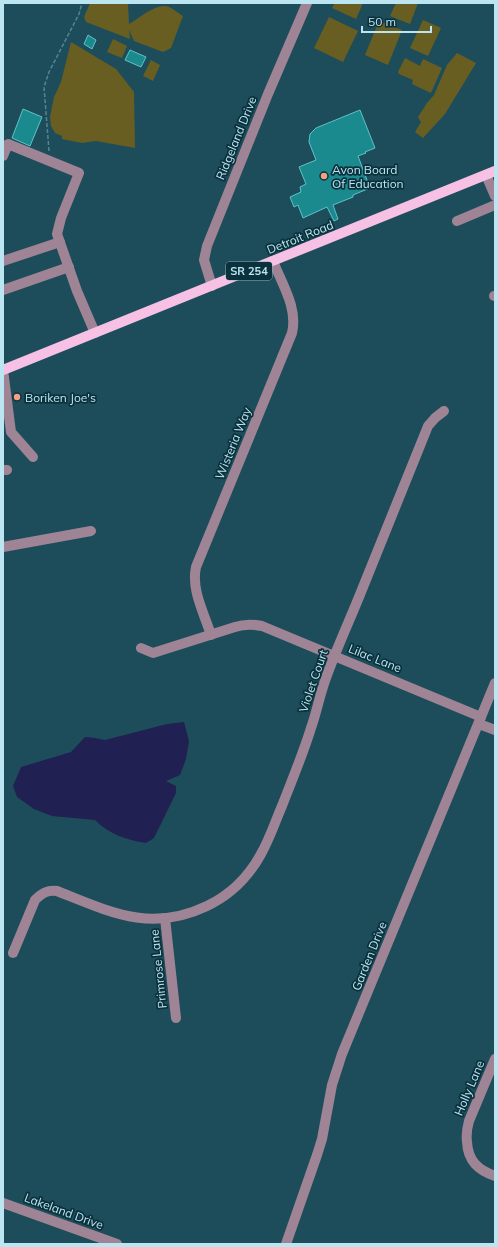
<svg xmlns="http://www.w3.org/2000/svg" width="498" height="1247" font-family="Mulish,sans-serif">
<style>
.green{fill:#695e21}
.water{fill:#212052}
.building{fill:#1a8a8f;stroke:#60c2c7}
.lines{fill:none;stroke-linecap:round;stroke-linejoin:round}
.path{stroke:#578491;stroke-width:1.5;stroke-dasharray:4 2;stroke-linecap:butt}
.minor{stroke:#9f8495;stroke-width:10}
.major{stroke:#f6c1e4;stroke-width:10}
.poi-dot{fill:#f39f83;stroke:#0a313c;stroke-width:1.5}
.labels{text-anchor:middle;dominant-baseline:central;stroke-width:3.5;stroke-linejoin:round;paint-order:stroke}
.shield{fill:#0a313c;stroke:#87afbb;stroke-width:1}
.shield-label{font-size:11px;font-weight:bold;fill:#bce5f2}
.street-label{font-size:12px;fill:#bce5f2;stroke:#0a313c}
.poi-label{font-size:12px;fill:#bce5f2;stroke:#0a313c;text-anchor:start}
</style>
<rect width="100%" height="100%" fill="#1d4d5a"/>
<g class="green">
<path d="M90 3H128L129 24C140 18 153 5 166 6 171 7 178 13 183 16L171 48 163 52 134 41 129 30 130 39 86 22 84 17Z"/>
<polygon points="335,3 363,3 356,19 332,8"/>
<polygon points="396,3 418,3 410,24 390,16"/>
<polygon points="329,17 358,31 343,62 314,48"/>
<polygon points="423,20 441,28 428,56 410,48"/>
<polygon points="379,21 402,30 388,65 365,55"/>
<polygon points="113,39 127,46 122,58 107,52"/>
<polygon points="71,42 116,69 134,92 135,148 96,141 82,143 62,139 62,136 55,133 51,126 50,117 54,97 61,82"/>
<polygon points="457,53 476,63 445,114 423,138 415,132 421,122 418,117 427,103 434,95 447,65"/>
<polygon points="405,58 420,66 423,59 442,68 431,93 412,84 413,80 399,74 398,72"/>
<polygon points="151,60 160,65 153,81 143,76"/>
</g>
<path class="water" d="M184 722 189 741 186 759 180 775 166 781 176 786V793L154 838 146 843C127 840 110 835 95 820L52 816 34 809 17 797 13 786 21 767 71 752 85 737 95 738 105 740 167 724Z"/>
<g class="building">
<polygon points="88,35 96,40 92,49 84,44"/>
<polygon points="130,50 146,57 141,67 125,60"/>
<polygon points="23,109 42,117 30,146 12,138"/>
<polygon points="360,110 375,148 365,152 366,153 358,156 370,188 353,195 353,197 333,205 338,219 334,221 327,207 303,218 298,205 294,207 290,197 301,192 300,187 306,184 299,167 316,160 309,142 310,134 316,128"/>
</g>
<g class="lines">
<polyline class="path" points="49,151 44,87 49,72 79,14 82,3"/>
<g class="minor">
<polyline points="3,156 8,144 79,173 61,218 57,234 77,291 95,333"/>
<polyline points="486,175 495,196"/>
<polyline points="457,221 495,205"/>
<polyline points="3,261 60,242"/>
<polyline points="212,286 204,260 207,246 268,94 307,3"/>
<polyline points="3,290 69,267"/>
<polyline points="494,296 495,296"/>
<polyline points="3,370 11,432 33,457"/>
<polyline points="3,470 7,470"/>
<polyline points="3,547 91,531"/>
<path d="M211 635C204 613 191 590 196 567L292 333C298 308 282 284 273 261"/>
<path d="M141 648 153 653 235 627C244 624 252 624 262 626L481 717"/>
<polyline points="479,724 495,730"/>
<polyline points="165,918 176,1018"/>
<path d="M13 953 35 900C42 893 47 890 57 891 110 912 151 933 207 906 230 895 249 876 261 854 270 838 275 822 282 806 292 780 303 754 311 728 317 711 320 694 326 678 336 650 348 624 359 597 382 540 405 483 428 426L435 418 444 411"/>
<path d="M495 1059 469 1121C467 1128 466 1134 467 1142 468 1161 478 1170 495 1176"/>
<polyline points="3,1203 117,1244"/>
<polyline points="286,1244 317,1155 322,1139 332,1085 342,1054 495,683"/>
</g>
<polyline class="major" points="3,370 495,171"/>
</g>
<g class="poi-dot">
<circle cx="324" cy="176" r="4"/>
<circle cx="17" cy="397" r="4"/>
</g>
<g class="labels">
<rect class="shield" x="226" y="262" width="46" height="18" rx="3"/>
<g class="shield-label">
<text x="249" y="271">SR 254</text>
</g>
<g class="street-label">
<text transform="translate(236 138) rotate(-68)">Ridgeland Drive</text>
<text transform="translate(300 237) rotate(-22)">Detroit Road</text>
<text transform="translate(233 443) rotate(-68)">Wisteria Way</text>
<text transform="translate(375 658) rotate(22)">Lilac Lane</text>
<text transform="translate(313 681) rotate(-71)">Violet Court</text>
<text transform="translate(369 956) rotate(-68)">Garden Drive</text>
<text transform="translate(158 969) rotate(-96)">Primrose Lane</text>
<text transform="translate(469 1088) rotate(-67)">Holly Lane</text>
<text transform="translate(64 1211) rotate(20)">Lakeland Drive</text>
</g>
<g class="poi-label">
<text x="332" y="169">Avon Board<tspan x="332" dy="14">Of Education</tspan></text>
<text x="25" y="397">Boriken Joe's</text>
</g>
</g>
<rect width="498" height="1247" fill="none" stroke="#bce5f2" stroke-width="8"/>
<path d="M362 26v6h69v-6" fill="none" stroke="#bce5f2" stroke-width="2"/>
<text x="368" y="26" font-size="12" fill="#bce5f2" stroke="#0a313c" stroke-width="3" paint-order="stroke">50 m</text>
</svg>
